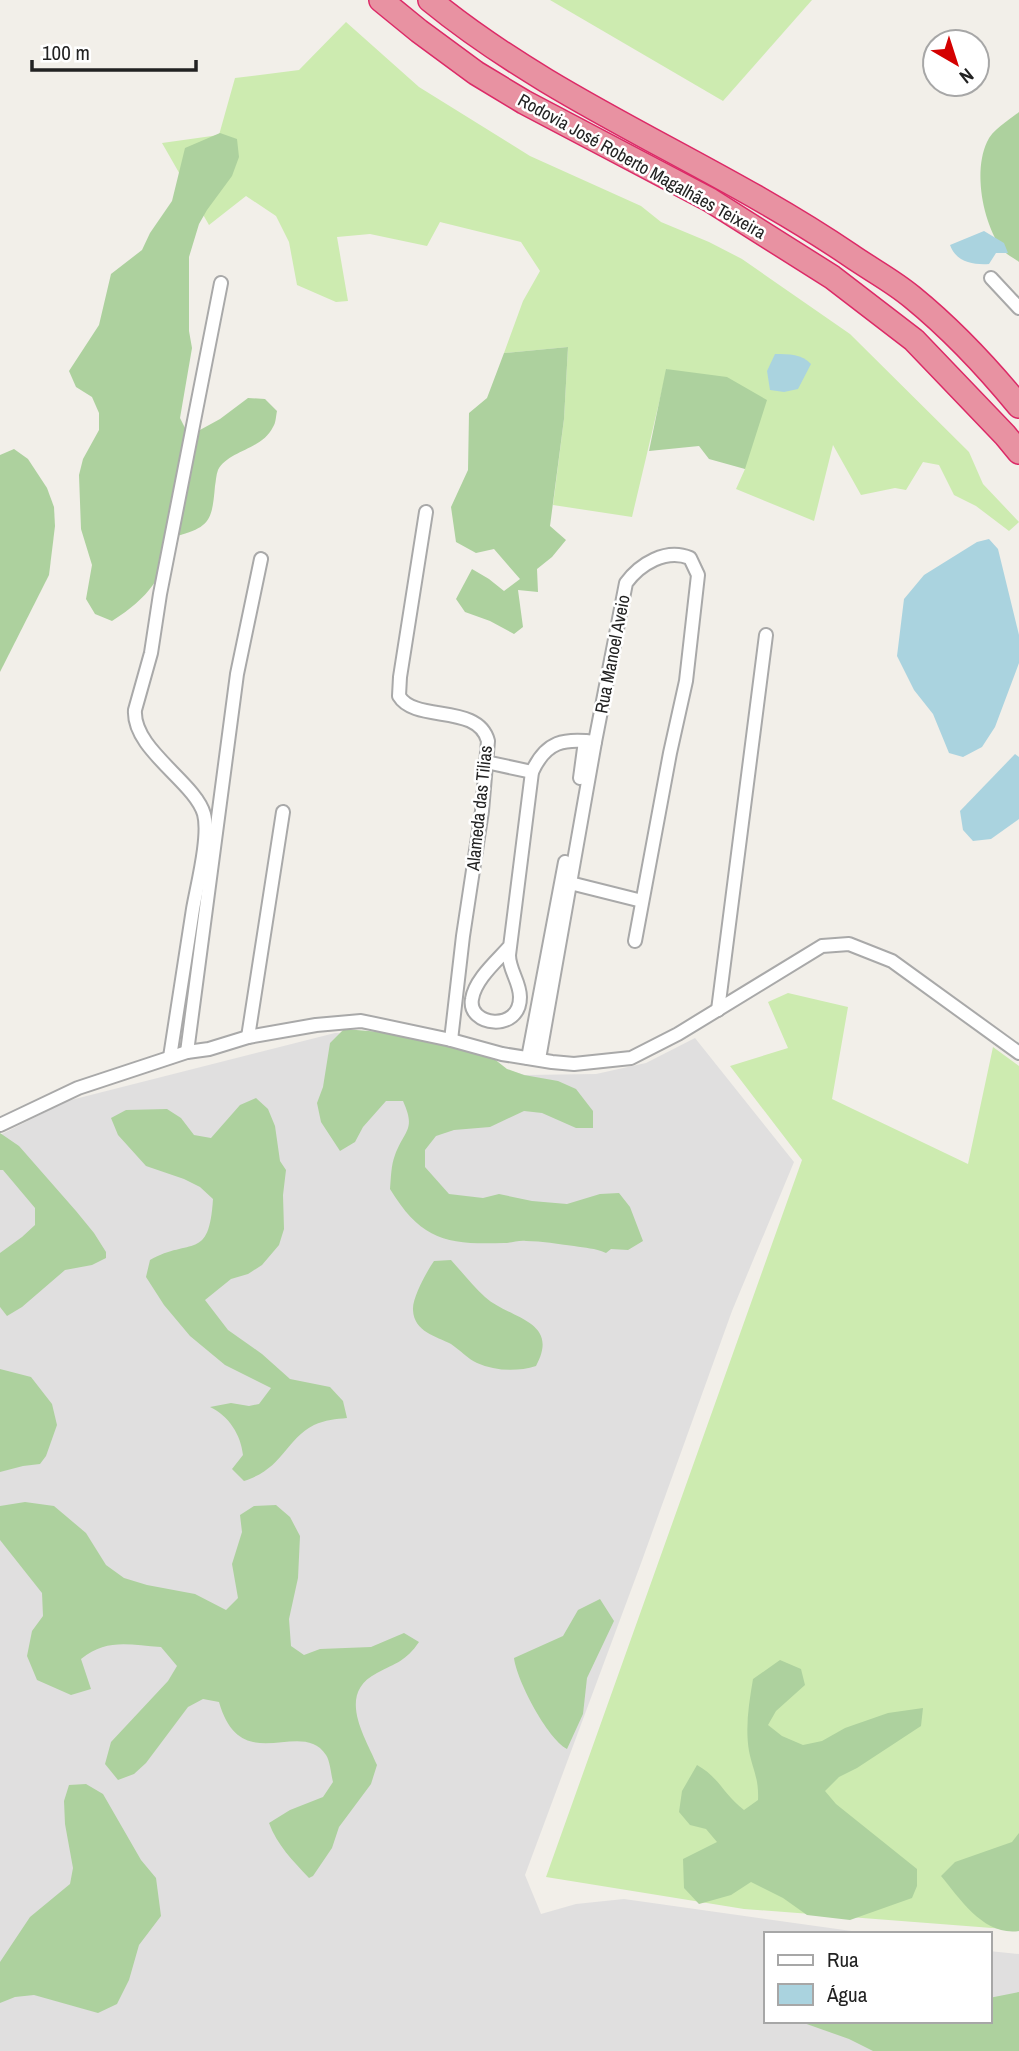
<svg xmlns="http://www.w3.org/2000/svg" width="1019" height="2051" font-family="'Archivo Narrow',sans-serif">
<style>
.residential{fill:#e0dfdf}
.grass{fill:#cdebb0}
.forest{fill:#add19e}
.water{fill:#aad3df}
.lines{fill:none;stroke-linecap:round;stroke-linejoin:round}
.minor-casing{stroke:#a9a9a9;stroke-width:16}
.motorway-casing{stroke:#dc2a67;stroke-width:26}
.minor{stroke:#fff;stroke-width:12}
.motorway{stroke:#e892a2;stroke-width:23}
.labels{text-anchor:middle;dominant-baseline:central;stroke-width:5;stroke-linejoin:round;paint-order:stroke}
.street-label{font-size:18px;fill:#222;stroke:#fff}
</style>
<rect width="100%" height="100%" fill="#f2efe9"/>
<polygon class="residential" points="335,1033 388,1035 525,1075 596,1074 646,1063 695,1038 794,1162 732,1311 640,1566 525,1875 541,1914 576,1904 624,1899 873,1934 765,1934 765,2021 989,2021 989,1951 1019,1954 1019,2051 0,2051 0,1135 67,1101"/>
<g class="grass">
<polygon points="550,0 812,0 723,101"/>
<polygon points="346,22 419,87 530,156 641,206 661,222 709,242 742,259 850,334 969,452 983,484 1019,522 1009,531 976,506 954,495 939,465 923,462 906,490 895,488 861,495 833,445 814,521 736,489 745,469 667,369 632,517 553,505 564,419 568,347 504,353 523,301 540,271 521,242 440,222 427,246 370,234 337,237 348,301 336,302 297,285 289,242 276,216 246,196 209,225 162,143 219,135 235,78 299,70"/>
<polygon points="788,993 848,1007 832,1099 968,1164 993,1047 1019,1066 1019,1930 744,1909 546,1877 802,1160 730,1066 788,1048 768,1002"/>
</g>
<g class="forest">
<path d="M1019 112V262C1014 258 1005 254 1001 248 983 222 973 172 987 142 992 130 1009 120 1019 112Z"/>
<path d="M220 133 237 139 239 157 232 176 207 210 199 224 189 257V331L192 348 180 418 189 436 220 419 248 398 265 399 277 411C276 415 276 423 273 427 262 450 229 450 218 470 216 475 216 481 215 486 212 519 211 527 177 536 161 578 150 597 112 621L95 614 86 599 92 565 81 529 79 475 83 459 99 430V413L92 397 76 387 69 371 99 325 111 274 142 250 150 233 172 201 185 148Z"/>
<polygon points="568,347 564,419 550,526 566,540 552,557 537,569 538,592 518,590 523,627 514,634 490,621 465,612 456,599 472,569 489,579 504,591 520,579 494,549 476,553 456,542 451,507 468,470 469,413 487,398 504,353"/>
<polygon points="666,369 727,377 767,400 745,469 709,459 699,446 649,451"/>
<polygon points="14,449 28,459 47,488 54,507 55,526 49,575 0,672 0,455"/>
<path d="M344 1029 430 1036 493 1058 507 1069 524 1075 558 1081 576 1089 593 1111V1128H576L542 1113 524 1111 490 1127 454 1130 436 1136 425 1150V1167L449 1194 483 1198 499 1194 532 1201 567 1204 600 1194 619 1193 630 1207 643 1241 628 1250 611 1249 606 1253C594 1248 586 1248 574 1246 558 1244 542 1241 526 1241 519 1240 511 1243 504 1243 447 1245 421 1240 390 1189 391 1178 391 1165 395 1155 405 1129 416 1130 403 1101H386L363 1127 355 1142 340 1151 321 1122 317 1103 323 1087 330 1043Z"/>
<path d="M256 1098 268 1109 275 1126 280 1161 286 1170 283 1195 284 1229 279 1245 262 1265 248 1274 231 1279 205 1300 228 1330 262 1354 290 1379 330 1387 343 1401 347 1418C336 1419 325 1420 314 1425 284 1441 284 1468 244 1481L232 1469 243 1455C241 1435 229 1416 210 1407L231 1403 249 1406 259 1404 271 1388 225 1365 190 1336 164 1305 146 1277 150 1260C191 1237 209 1262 213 1199L200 1187 184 1179 146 1166 118 1135 111 1118 126 1110 167 1109 181 1118 194 1135 211 1138 240 1105Z"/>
<polygon points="0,1133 19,1146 76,1211 94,1233 106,1252 106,1258 92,1265 65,1270 22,1307 7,1316 0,1307 0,1253 22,1237 35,1225 35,1208 3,1170 0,1170"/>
<path d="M451 1260C462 1272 473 1286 485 1297 509 1319 561 1320 536 1366 517 1372 495 1371 477 1363 468 1359 460 1350 451 1344 436 1336 414 1332 413 1310 412 1298 427 1271 434 1261Z"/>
<polygon points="0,1369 31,1377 52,1404 57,1425 46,1456 40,1464 23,1466 0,1472"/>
<path d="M25 1502 54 1506 86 1533 106 1565 124 1578 147 1585 195 1594 226 1610 238 1598 232 1564 242 1532 240 1515 254 1506 276 1505 290 1517 300 1536 298 1578 289 1619 291 1646 304 1655 320 1649 371 1647 404 1633 419 1642C406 1661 396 1663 377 1673 336 1694 365 1736 377 1765L371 1784 339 1827 332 1848 313 1876 309 1878C293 1861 277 1845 269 1823L290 1810 323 1797 333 1782C331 1774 330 1761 326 1755 301 1717 241 1779 219 1702L203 1699 188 1707 146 1763 134 1774 118 1780 105 1764 111 1742 168 1681 177 1666 161 1647C129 1645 107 1638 81 1659L91 1689 71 1695 37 1680 27 1656 32 1631 43 1616 42 1593 0 1540V1506Z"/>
<path d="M600 1599 614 1621 587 1678 583 1714 567 1749C547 1738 517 1681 514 1658L563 1636 578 1610Z"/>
<path d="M780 1660 801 1669 805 1685 776 1711 768 1725 782 1736 803 1745 822 1741 845 1728 888 1713 923 1708 921 1726 857 1768 839 1777 825 1791 836 1804 917 1869V1886L912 1898 850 1920 807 1915 783 1898 751 1882 731 1895 699 1904 684 1888 683 1859 717 1842 706 1829 690 1825 679 1812 682 1791 697 1765C719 1777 724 1795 744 1810L758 1800C759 1778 753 1771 749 1751 745 1727 749 1703 753 1679Z"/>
<polygon points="86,1784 103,1794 141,1860 156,1878 161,1916 139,1945 129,1980 117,2004 98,2013 34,1995 15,1997 0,2003 0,1962 30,1917 70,1884 73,1868 65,1824 64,1801 69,1785"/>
<path d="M1019 1833V1931C984 1936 961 1900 941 1876L955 1862 1012 1842Z"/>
<polygon points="1019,1992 1019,2051 873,2051 849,2039 801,2022 989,2021 989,1998"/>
</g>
<g class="water">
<path d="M984 231 1004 243 1008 253H996L989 264C973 265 956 262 950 245Z"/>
<path d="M775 354C789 354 802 354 811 364L798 389 784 392 770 390 767 371Z"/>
<polygon points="989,539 998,549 1019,635 1019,663 995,727 982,747 963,757 949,753 933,714 914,690 897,656 904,599 924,575 977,542"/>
<polygon points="1015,754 1019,757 1019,819 991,839 973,841 963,830 960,811"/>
</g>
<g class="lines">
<defs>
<g id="minor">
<polyline points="991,278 1019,308"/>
<path d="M426 512 400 677 399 696C415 723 478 703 488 741L482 811 463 936 451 1040"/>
<polyline points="486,762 532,772"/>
<polyline points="580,778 585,741"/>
<polyline points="570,883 642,901"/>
<path d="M510 946C498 960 475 979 472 999 467 1026 520 1033 520 997 520 982 509 970 509 955L532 772C546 741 564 738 595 742"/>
<polyline points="718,1010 766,635"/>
<polyline points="248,1037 283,812"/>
<polyline points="187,1052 237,674 261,559"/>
<path d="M170 1057C178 1008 185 958 193 909 197 886 210 836 204 814 195 782 132 749 135 710L151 653 160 594 221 283"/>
<polyline points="528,1058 565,862"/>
<path d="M539 1059 595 742 626 583C640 564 666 548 690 558L698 575 686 681 670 753 635 941"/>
<polyline points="0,1125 78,1088 187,1052 209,1049 248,1037 316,1025 361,1021 451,1040 502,1054 552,1062 574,1064 631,1058 678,1034 822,946 849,944 892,961 1019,1053"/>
</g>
<g id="motorway">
<polyline points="381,0 419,31 476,73 524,102 710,200 832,277 914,340 1005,435 1019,452"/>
<path d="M430 0C557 104 715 163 850 255 870 269 893 281 912 297 950 328 987 367 1019 406"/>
</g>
</defs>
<use href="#minor" class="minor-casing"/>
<use href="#motorway" class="motorway-casing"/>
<use href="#minor" class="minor"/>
<use href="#motorway" class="motorway"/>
</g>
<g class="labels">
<g class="street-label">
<text transform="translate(642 166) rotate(29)">Rodovia José Roberto Magalhães Teixeira</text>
<text transform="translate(612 654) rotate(-79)">Rua Manoel Aveio</text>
<text transform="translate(479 808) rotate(-84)">Alameda das Tilias</text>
</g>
</g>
<rect x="764" y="1932" width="228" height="91" fill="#ffffff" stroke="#a7a7a7" stroke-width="2"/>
<rect x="778" y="1955" width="35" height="10" fill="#ffffff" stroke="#a7a7a7" stroke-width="2"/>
<text x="827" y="1967" font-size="21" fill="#222222">Rua</text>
<rect x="778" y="1984" width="35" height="21" fill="#aad3df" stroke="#a7a7a7" stroke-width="2"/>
<text x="827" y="2002" font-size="21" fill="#222222">Água</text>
<g transform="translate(956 63) rotate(141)"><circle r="33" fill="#ffffff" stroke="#a7a7a7" stroke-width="2"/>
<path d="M0-5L12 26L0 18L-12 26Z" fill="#d40000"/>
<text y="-10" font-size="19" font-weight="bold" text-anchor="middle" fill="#222222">N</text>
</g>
<path d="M32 60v10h164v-10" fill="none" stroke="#222222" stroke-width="3.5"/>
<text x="42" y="60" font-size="21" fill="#222222" stroke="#ffffff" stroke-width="5" paint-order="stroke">100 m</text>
</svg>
